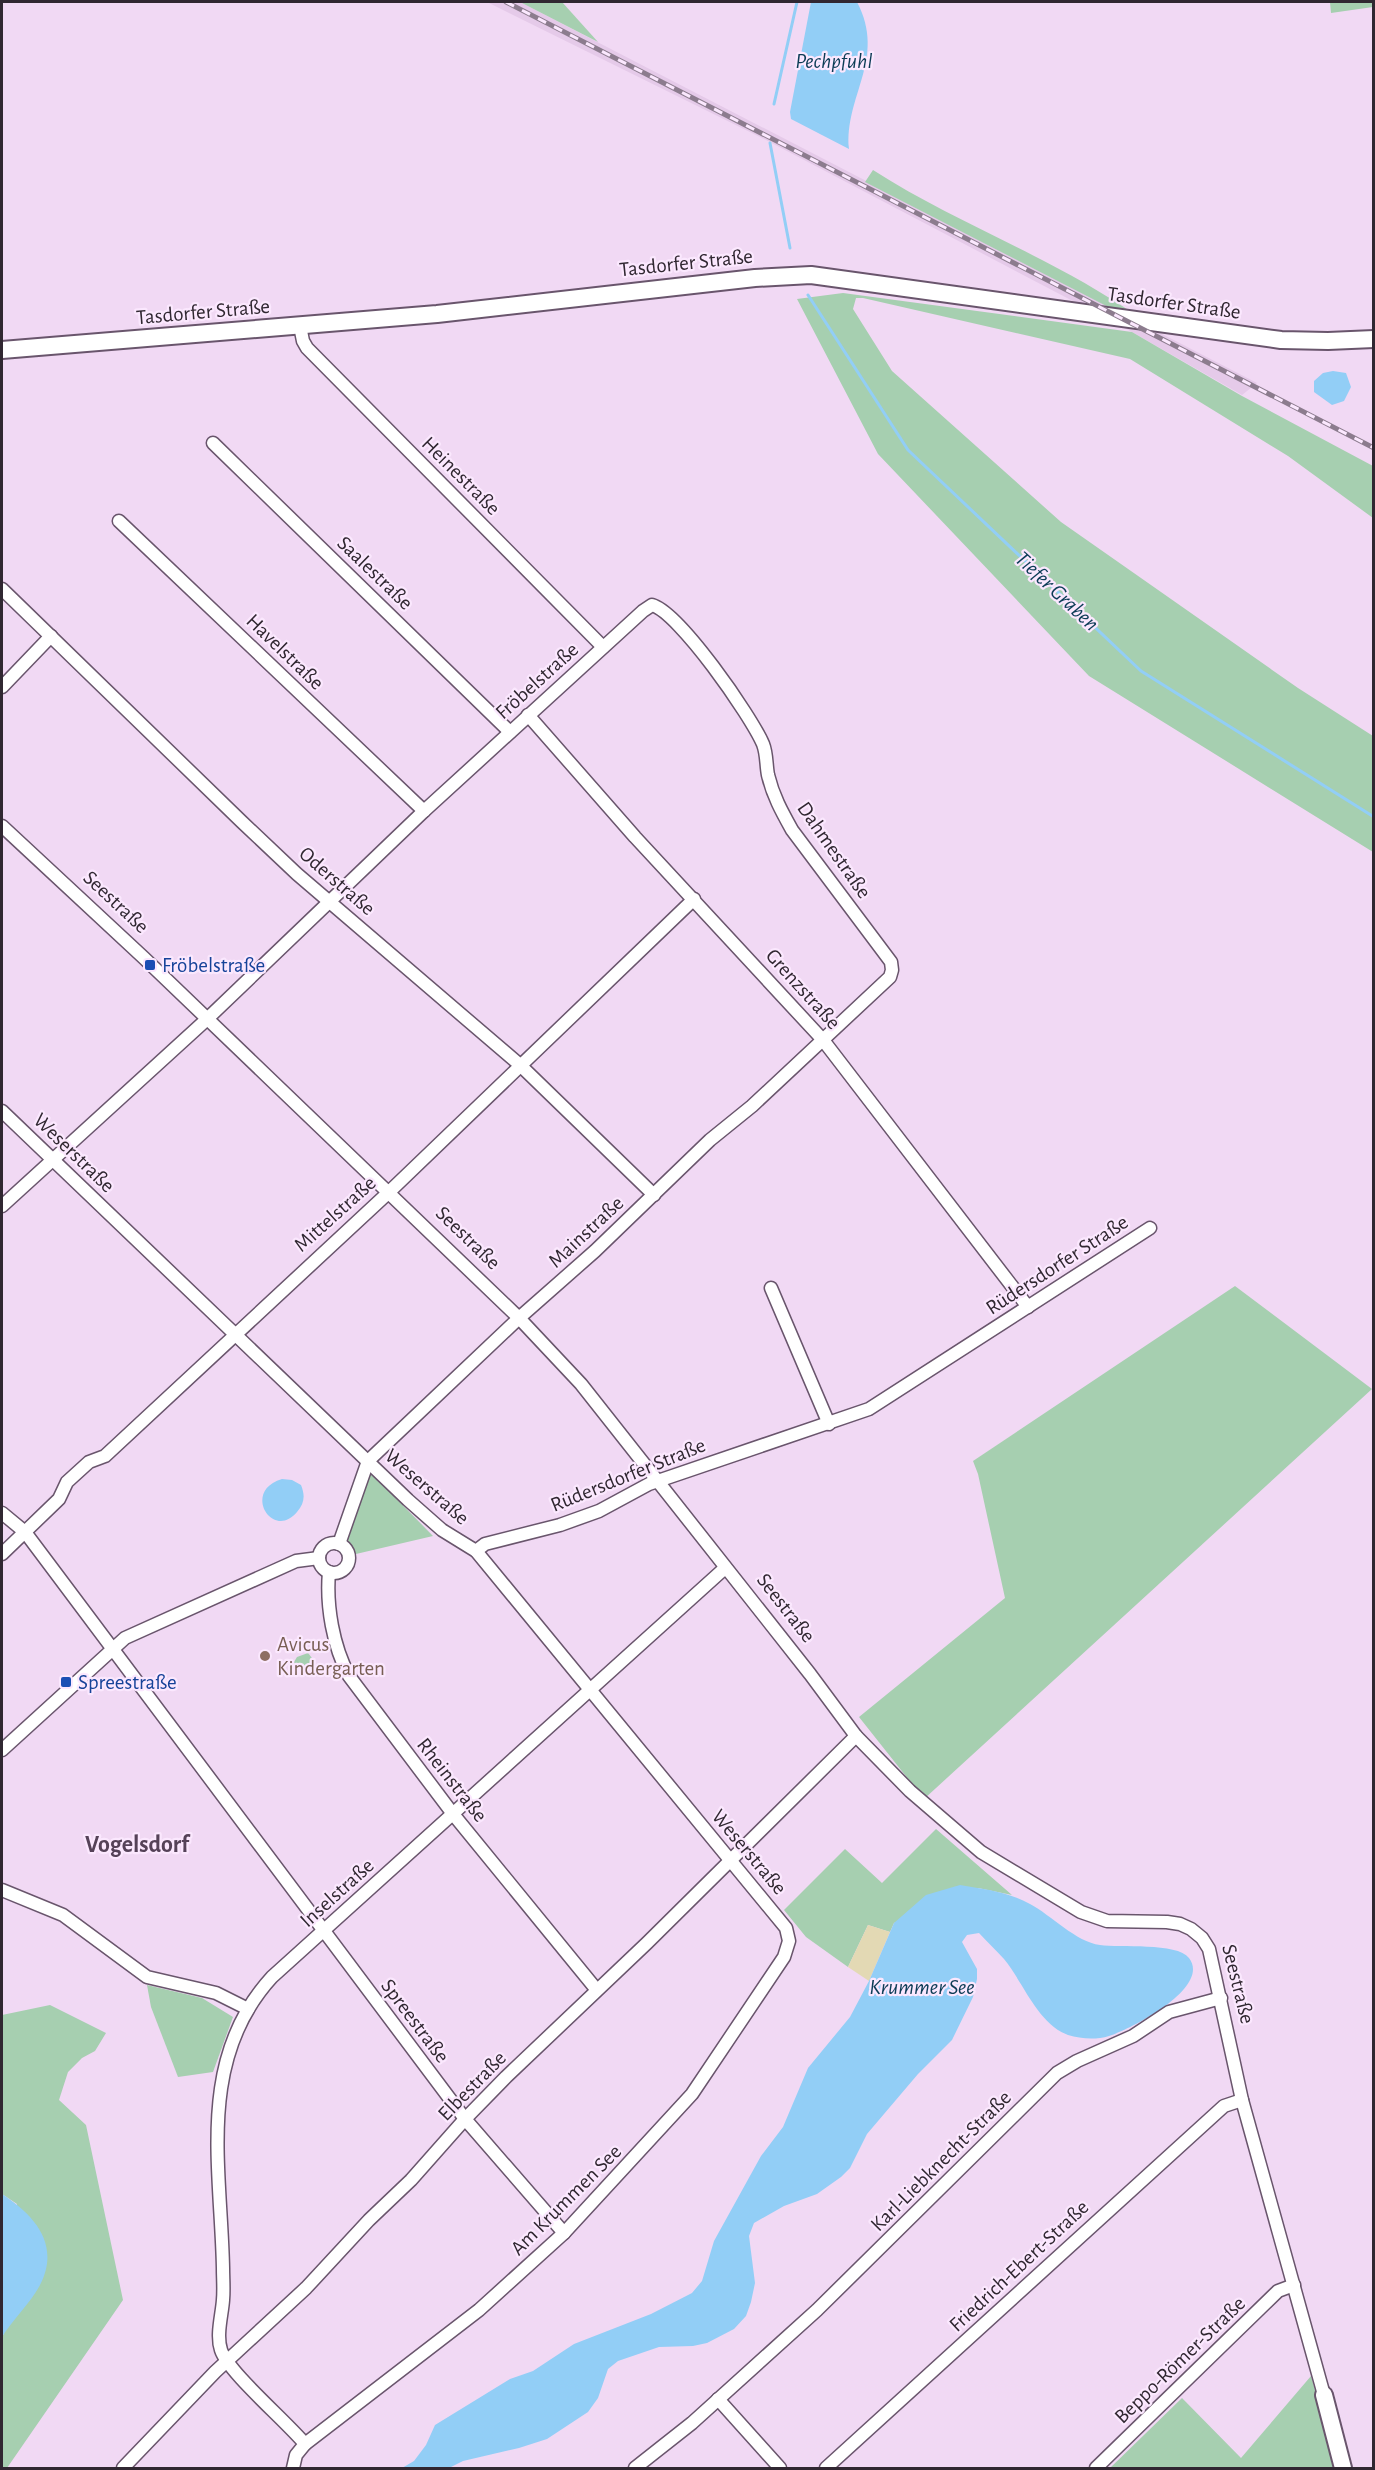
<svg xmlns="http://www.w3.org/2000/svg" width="1375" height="2470" font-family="'Alegreya Sans',sans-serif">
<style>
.built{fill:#e5cae9}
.green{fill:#a6cfb0}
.sand{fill:#e3d9b4}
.water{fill:#92cef6}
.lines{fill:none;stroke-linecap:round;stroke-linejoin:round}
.stream{stroke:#92cef6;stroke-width:3}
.street-casing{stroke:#69556c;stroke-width:15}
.secondary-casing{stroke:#69556c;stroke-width:20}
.street{stroke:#fff;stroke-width:12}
.secondary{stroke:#fff;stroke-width:16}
.rail-casing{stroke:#8c7c8e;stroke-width:5}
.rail{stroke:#fbe8fe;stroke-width:3;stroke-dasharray:9;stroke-linecap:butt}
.transit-dot{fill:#1a4fb4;stroke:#fbe8fe;stroke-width:2}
.education-dot{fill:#8d6e63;stroke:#fbe8fe;stroke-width:2}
.labels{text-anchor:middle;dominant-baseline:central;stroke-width:4.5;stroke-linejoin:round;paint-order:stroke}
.street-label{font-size:21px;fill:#302731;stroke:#fbe8fe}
.transit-label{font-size:21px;fill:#164399;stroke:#fbe8fe;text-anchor:start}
.education-label{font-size:21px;fill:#785e54;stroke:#fbe8fe;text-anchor:start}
.water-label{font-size:22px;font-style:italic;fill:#0c3c56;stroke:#fbe8fe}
.quarter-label{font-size:24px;font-weight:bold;fill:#554258;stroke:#fbe8fe}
</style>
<rect width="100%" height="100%" fill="#f1d9f4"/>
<polygon class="built" points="487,2 520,2 1257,383 1242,395 1132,332 766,140"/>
<g class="green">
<polygon points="520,2 562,2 598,42"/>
<polygon points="1330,2 1373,2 1373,7 1331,13"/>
<path d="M873 170C957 224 1054 258 1137 316L1120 313 865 182Z"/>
<polygon points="843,293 1132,332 1242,396 1373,466 1373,518 1288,456 1130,359 863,298 856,298 853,309 892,371 1061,522 1298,688 1373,736 1373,852 1089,676 878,454 797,299"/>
<polygon points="1235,1286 1372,1389 924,1799 859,1717 1005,1598 978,1474 973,1461"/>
<path d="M371 1473 433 1536 356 1554 353 1547 346 1542C351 1518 360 1495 371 1473Z"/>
<polygon points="308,1653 312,1658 309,1664 300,1668 296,1667 294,1662 297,1657"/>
<polygon points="936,1829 1012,1895 978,1888 894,1923 890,1932 868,1925 848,1967 806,1937 784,1910 845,1849 882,1883"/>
<polygon points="147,1985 202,1998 233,2017 213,2072 178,2077 151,2007"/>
<polygon points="50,2005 106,2033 95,2051 82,2058 68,2072 59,2100 86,2125 123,2300 7,2468 2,2468 2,2337 4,2333 17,2204 2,2194 2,2015"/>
<polygon points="1311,2376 1337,2468 1110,2468 1182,2398 1241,2458"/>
</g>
<polygon class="sand" points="868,1925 890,1932 869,1981 848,1967"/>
<g class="water">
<path d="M811 2H857C887 59 844 96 849 149L791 119 790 112Z"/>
<polygon points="1333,371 1346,373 1351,387 1344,401 1332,405 1314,392 1314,381 1323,373"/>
<path d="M282 1479 292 1480 301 1485C305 1495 305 1503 297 1512 273 1541 241 1491 282 1479Z"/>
<path d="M960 1885C984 1889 1008 1892 1030 1904 1051 1915 1076 1942 1100 1945 1119 1948 1177 1942 1189 1958 1212 1988 1129 2030 1109 2036 1096 2040 1081 2039 1068 2035 1038 2024 1023 1982 1004 1959 996 1950 987 1942 979 1933L967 1935 962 1942 977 1969V1979L973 1997 952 2040 918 2074 867 2134 850 2168 841 2177 817 2194 784 2206 754 2223 749 2236 755 2283 751 2302 746 2316 734 2329 707 2343 693 2346 659 2347 618 2361 608 2369 598 2398 588 2412 547 2439 519 2448 463 2461 449 2468H402L414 2461 426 2445 435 2425 510 2379 533 2371 574 2344 651 2314 692 2293 702 2281 714 2241 761 2156 783 2127 808 2068 850 2017 869 1981 894 1923 926 1895Z"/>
<path d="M2 2194C34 2215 61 2244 40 2285 30 2304 13 2319 2 2337Z"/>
</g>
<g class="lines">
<g class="stream">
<polyline points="774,104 797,2"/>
<polyline points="770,143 790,248"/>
<polyline points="808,295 908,450 1141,671 1374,817"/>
</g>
<defs>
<g id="street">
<polyline points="300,326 303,341 307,348 603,647"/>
<polyline points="213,443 510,732"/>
<polyline points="119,521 424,811"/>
<polyline points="2,589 242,822 297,874 520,1065 654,1195"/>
<polyline points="2,687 51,636"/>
<polyline points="528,715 635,837 823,1040 1028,1307"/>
<polyline points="2,826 144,958 519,1318 581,1384 810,1674 856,1736 910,1791 981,1852 1081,1912 1107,1921 1167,1922 1180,1924 1191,1929 1202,1938 1209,1949 1242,2100 1324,2395"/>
<polyline points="2,1111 408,1500 442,1530 476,1551 786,1928 789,1941 784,1957 692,2094 564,2233 479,2310 305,2444"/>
<path d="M2 1206 206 1020 424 811 643 611 652 605C679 612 751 716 763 744 767 754 766 765 768 775 773 796 782 812 792 830L891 962 892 970 890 977 752 1106 710 1140 595 1251 519 1318 368 1461 339 1544"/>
<polyline points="771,1288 829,1424"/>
<polyline points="2,1513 25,1532 465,2119 564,2233"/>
<circle cx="334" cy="1558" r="15"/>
<polyline points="476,1551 485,1544 560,1525 599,1511 649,1484 869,1409 1150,1228"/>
<polyline points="2,1554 59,1499 67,1482 89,1462 105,1456 388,1193 694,899"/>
<path d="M329 1572C326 1606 333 1646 349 1676L453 1814 596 1989"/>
<polyline points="2,1750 125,1638 296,1561 319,1558"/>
<polyline points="2,1890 63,1915 147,1977 216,1993 248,2009"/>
<polyline points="718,2399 780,2468"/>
<polyline points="123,2468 215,2372 306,2288 369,2220 411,2180 465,2119 506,2077 647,1943 856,1736"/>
<path d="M293 2468 296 2455 305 2444C286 2421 228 2372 221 2350 216 2335 222 2315 223 2300 224 2289 223 2279 223 2268 221 2167 196 2060 272 1977L725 1568"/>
<polyline points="635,2468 692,2423 817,2310 1057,2073 1077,2061 1133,2036 1169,2012 1221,1998"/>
<polyline points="826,2468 1224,2106 1242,2100"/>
<polyline points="1096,2468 1278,2291 1294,2285"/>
</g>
<g id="secondary">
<polyline points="2,350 437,314 755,278 811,275 1281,340 1328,341 1374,339"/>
<polyline points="1324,2395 1343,2468"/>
</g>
</defs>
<use href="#street" class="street-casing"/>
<use href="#secondary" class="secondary-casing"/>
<use href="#street" class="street"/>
<use href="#secondary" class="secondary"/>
<defs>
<polyline id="rail" points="506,2 1374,448"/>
</defs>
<use href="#rail" class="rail-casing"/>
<use href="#rail" class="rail"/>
</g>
<g class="transit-dot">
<rect x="144" y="959" width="12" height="12" rx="3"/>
<rect x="60" y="1676" width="12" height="12" rx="3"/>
</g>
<circle class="education-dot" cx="265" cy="1656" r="6"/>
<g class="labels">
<g class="street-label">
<text transform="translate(686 263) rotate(-6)">Tasdorfer Straße</text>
<text transform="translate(1174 303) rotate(8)">Tasdorfer Straße</text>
<text transform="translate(203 312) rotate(-5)">Tasdorfer Straße</text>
<text transform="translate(461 476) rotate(45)">Heinestraße</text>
<text transform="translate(375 573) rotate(44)">Saalestraße</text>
<text transform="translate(285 652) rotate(44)">Havelstraße</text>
<text transform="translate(537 681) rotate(-42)">Fröbelstraße</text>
<text transform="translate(834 850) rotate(55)">Dahmestraße</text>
<text transform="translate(337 881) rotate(41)">Oderstraße</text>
<text transform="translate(116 902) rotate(43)">Seestraße</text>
<text transform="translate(803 989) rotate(48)">Grenzstraße</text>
<text transform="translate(74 1153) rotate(44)">Weserstraße</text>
<text transform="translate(335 1214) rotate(-42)">Mittelstraße</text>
<text transform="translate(586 1232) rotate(-43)">Mainstraße</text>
<text transform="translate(468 1238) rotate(44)">Seestraße</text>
<text transform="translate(1057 1265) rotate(-33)">Rüdersdorfer Straße</text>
<text transform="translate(628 1475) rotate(-22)">Rüdersdorfer Straße</text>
<text transform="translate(427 1487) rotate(41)">Weserstraße</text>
<text transform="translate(786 1608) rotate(52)">Seestraße</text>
<text transform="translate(452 1780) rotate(52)">Rheinstraße</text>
<text transform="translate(749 1852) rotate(50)">Weserstraße</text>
<text transform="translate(337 1893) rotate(-42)">Inselstraße</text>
<text transform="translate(1238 1984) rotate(76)">Seestraße</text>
<text transform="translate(415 2021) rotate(53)">Spreestraße</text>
<text transform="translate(472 2086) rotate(-46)">Elbestraße</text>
<text transform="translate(941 2161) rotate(-45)">Karl-Liebknecht-Straße</text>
<text transform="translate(566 2200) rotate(-45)">Am Krummen See</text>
<text transform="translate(1019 2266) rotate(-43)">Friedrich-Ebert-Straße</text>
<text transform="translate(1180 2360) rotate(-44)">Beppo-Römer-Straße</text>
</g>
<g class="transit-label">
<text x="162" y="965">Fröbelstraße</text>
<text x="78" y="1682">Spreestraße</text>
</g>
<g class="education-label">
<text x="277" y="1644">Avicus<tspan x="277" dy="24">Kindergarten</tspan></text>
</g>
<g class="water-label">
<text x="834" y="61">Pechpfuhl</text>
<text transform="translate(1057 591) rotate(43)">Tiefer Graben</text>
<text x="922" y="1987">Krummer See</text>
</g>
<g class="quarter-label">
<text x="137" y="1845">Vogelsdorf</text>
</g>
</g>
<rect width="1375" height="2470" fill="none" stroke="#302731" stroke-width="6"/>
</svg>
